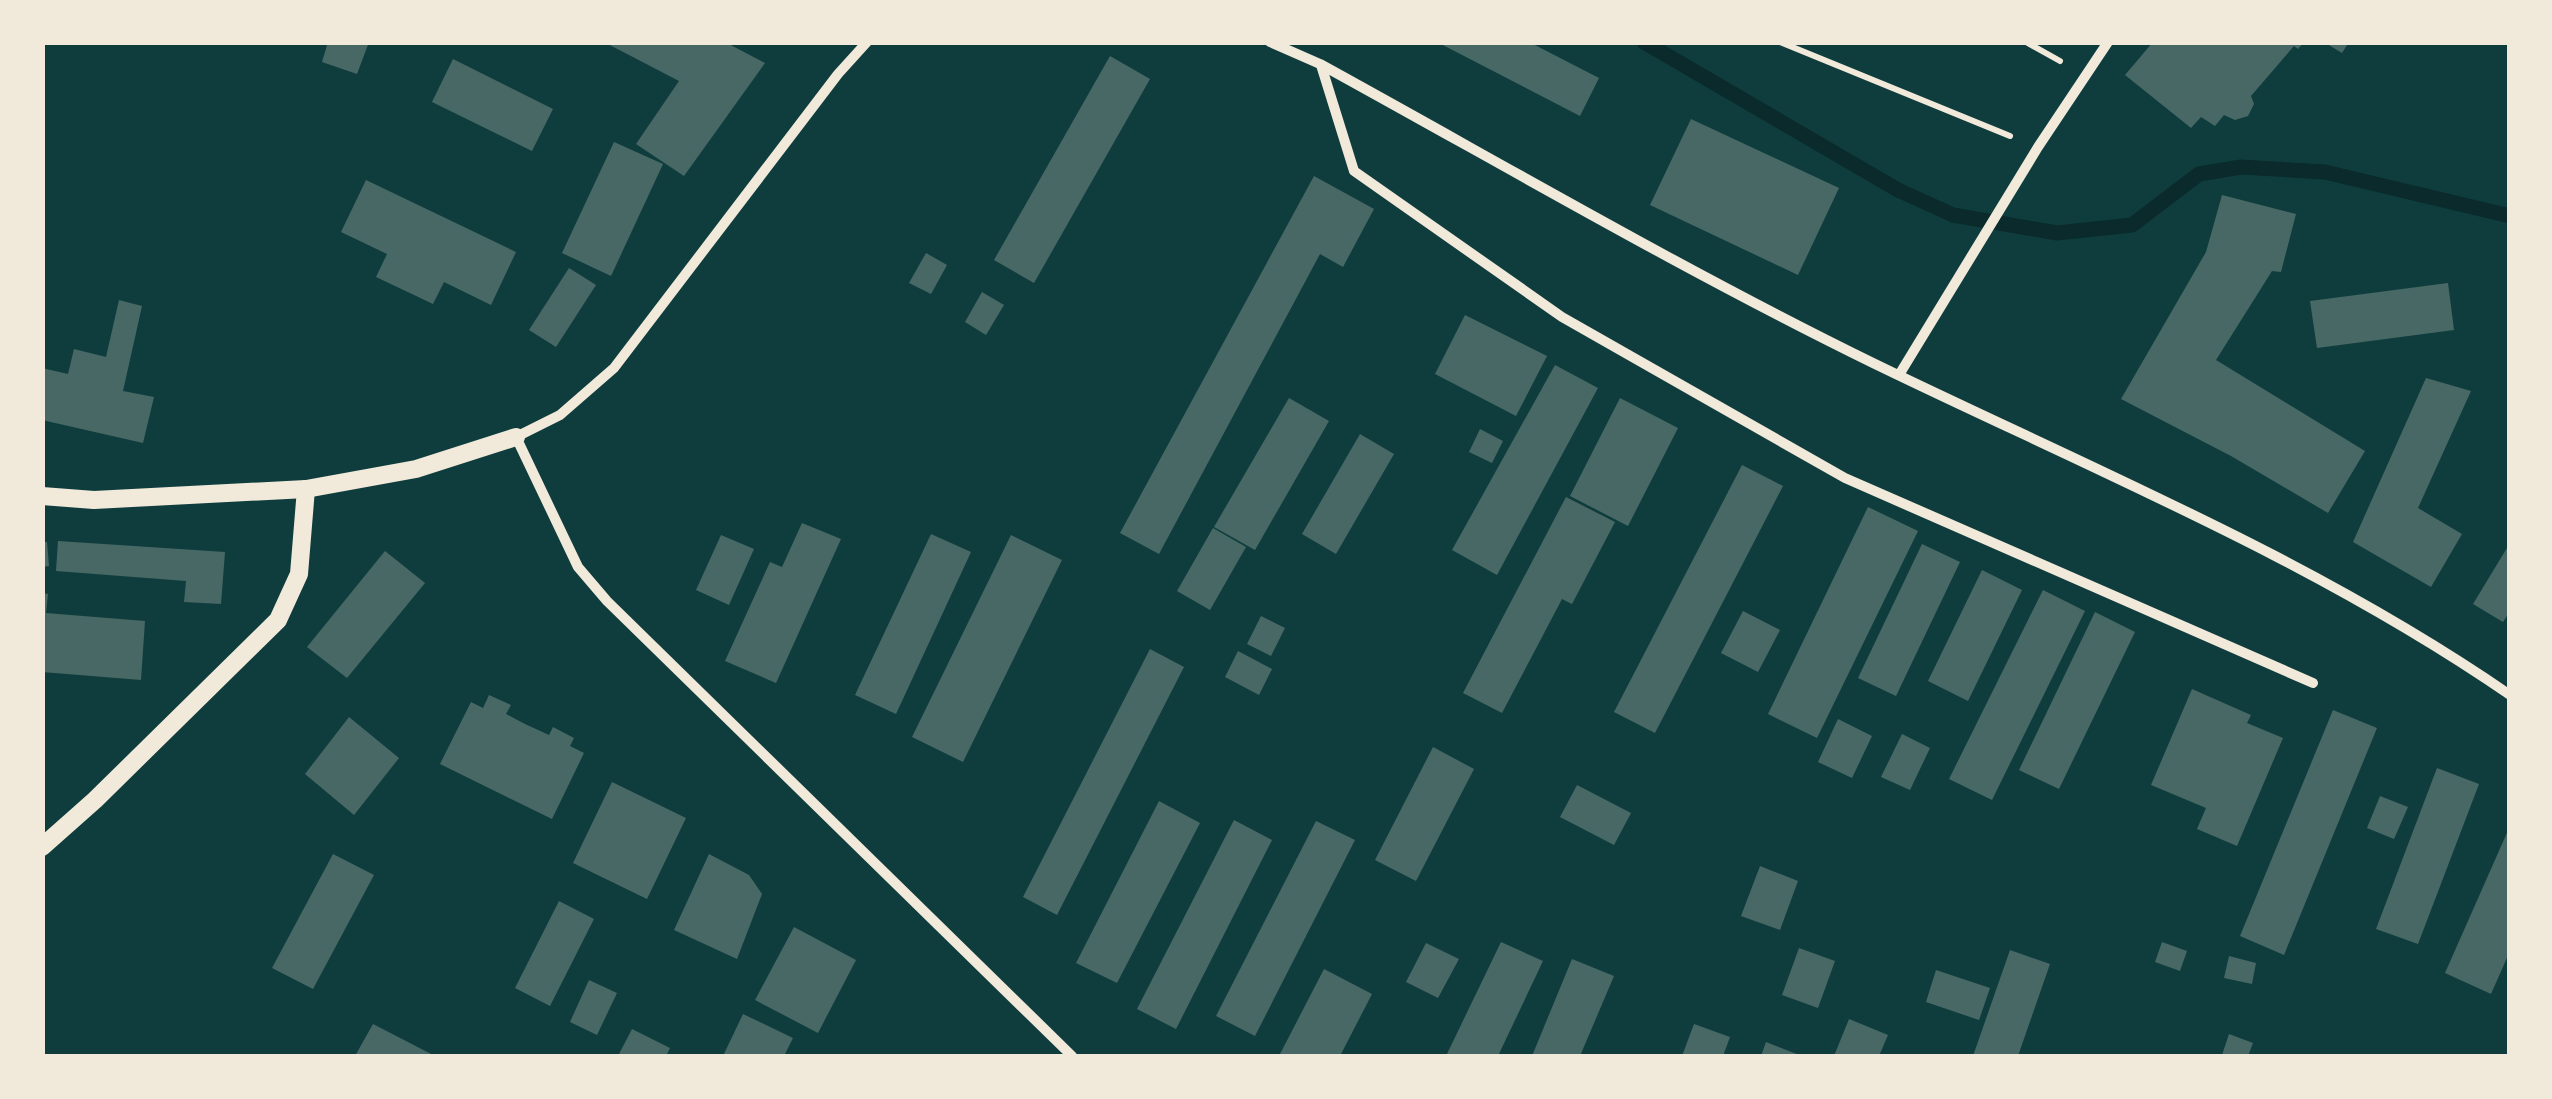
<svg xmlns="http://www.w3.org/2000/svg" width="2552" height="1099" font-family="Helvetica,sans-serif">
<style>
.lines{fill:none;stroke-linecap:round;stroke-linejoin:round}
.stream{stroke:#0a2a2b;stroke-width:15}
.building{fill:#486865}
.path{stroke:#f1e9da;stroke-width:6}
.minor{stroke:#f1e9da;stroke-width:10}
.tertiary{stroke:#f1e9da;stroke-width:18}
</style>
<rect width="100%" height="100%" fill="#0f3d3e"/>
<g class="lines">
<polyline class="stream" points="1644,42 1898,190 1953,215 2057,233 2132,225 2199,174 2241,167 2325,172 2510,216"/>
</g>
<g class="building">
<polygon points="328,42 369,42 357,74 322,62"/>
<polygon points="604,42 725,42 765,63 684,176 636,144 679,81"/>
<polygon points="1437,42 1529,42 1599,78 1580,116"/>
<polygon points="2153,42 2304,42 2298,49 2294,46 2251,96 2254,104 2248,116 2235,120 2224,115 2215,126 2201,117 2191,128 2125,75"/>
<polygon points="2324,42 2349,42 2342,53"/>
<polygon points="1110,56 1150,79 1034,283 994,260"/>
<polygon points="453,59 553,109 532,151 432,102"/>
<polygon points="1691,119 1839,188 1798,275 1650,205"/>
<polygon points="614,142 663,164 611,276 562,253"/>
<polygon points="1314,176 1374,209 1343,267 1320,254 1159,554 1120,533"/>
<polygon points="366,180 516,252 491,305 444,282 433,304 376,277 387,254 341,232"/>
<polygon points="2222,195 2296,214 2281,272 2272,271 2216,360 2365,451 2328,513 2231,456 2121,399 2206,252"/>
<polygon points="926,253 947,265 931,294 909,283"/>
<polygon points="569,268 596,285 556,347 529,330"/>
<polygon points="2448,283 2454,330 2317,348 2310,301"/>
<polygon points="982,292 1004,305 986,335 965,322"/>
<polygon points="119,300 142,306 123,391 154,397 143,443 42,420 42,368 68,374 74,349 106,357"/>
<polygon points="1465,315 1547,356 1516,416 1435,374"/>
<polygon points="1555,365 1598,388 1497,575 1452,550"/>
<polygon points="2426,378 2471,391 2418,508 2462,534 2431,587 2353,542"/>
<polygon points="1289,398 1329,421 1255,550 1214,527"/>
<polygon points="1620,398 1678,428 1628,526 1570,496"/>
<polygon points="1480,429 1503,441 1492,463 1469,452"/>
<polygon points="1360,434 1394,454 1336,554 1302,534"/>
<polygon points="1742,465 1783,486 1655,733 1614,712"/>
<polygon points="1566,497 1615,522 1572,604 1562,599 1502,713 1463,693"/>
<polygon points="1868,507 1918,531 1817,738 1768,714"/>
<polygon points="802,523 841,539 776,683 725,661 770,562 782,567"/>
<polygon points="1213,528 1246,547 1210,610 1177,591"/>
<polygon points="931,534 971,552 896,714 855,695"/>
<polygon points="721,535 754,549 729,605 696,590"/>
<polygon points="1011,535 1062,560 963,762 912,737"/>
<polygon points="58,541 225,552 221,604 184,602 186,581 56,571"/>
<polygon points="42,542 47,542 49,566 42,567"/>
<polygon points="2510,543 2510,611 2503,622 2473,604"/>
<polygon points="1922,544 1960,562 1896,696 1858,678"/>
<polygon points="385,551 425,583 347,678 307,647"/>
<polygon points="1982,570 2022,590 1968,701 1928,681"/>
<polygon points="2043,590 2085,611 1992,800 1949,779"/>
<polygon points="42,593 48,594 46,613 145,621 141,680 42,672"/>
<polygon points="1743,611 1780,630 1758,672 1721,653"/>
<polygon points="2095,612 2135,632 2059,789 2019,770"/>
<polygon points="1261,616 1285,628 1271,656 1247,644"/>
<polygon points="1150,649 1184,667 1057,915 1023,897"/>
<polygon points="1238,651 1272,669 1259,695 1225,677"/>
<polygon points="2192,689 2251,715 2247,723 2283,738 2237,846 2197,829 2206,808 2151,785"/>
<polygon points="489,695 511,705 506,714 525,724 549,735 553,727 574,738 570,746 584,753 552,819 440,764 471,702 483,708"/>
<polygon points="2333,710 2377,728 2284,955 2240,936"/>
<polygon points="349,717 399,758 354,815 305,774"/>
<polygon points="1838,719 1872,736 1852,778 1818,762"/>
<polygon points="1902,734 1930,748 1910,790 1881,777"/>
<polygon points="1433,747 1474,769 1416,881 1375,860"/>
<polygon points="2437,768 2479,784 2418,944 2376,929"/>
<polygon points="612,782 686,818 647,899 573,863"/>
<polygon points="1577,785 1631,813 1614,845 1560,817"/>
<polygon points="2380,796 2408,807 2394,839 2367,828"/>
<polygon points="1159,801 1200,823 1117,983 1076,963"/>
<polygon points="1234,820 1272,840 1176,1029 1137,1009"/>
<polygon points="1316,821 1355,840 1255,1036 1216,1016"/>
<polygon points="2510,826 2510,951 2491,994 2445,973"/>
<polygon points="333,854 374,875 313,989 272,968"/>
<polygon points="709,854 749,875 762,894 737,959 674,930"/>
<polygon points="1760,866 1798,881 1780,930 1741,916"/>
<polygon points="559,901 594,919 550,1006 515,988"/>
<polygon points="794,927 856,960 818,1033 755,1000"/>
<polygon points="1501,942 1543,961 1498,1056 1446,1056"/>
<polygon points="2162,942 2187,951 2180,971 2155,962"/>
<polygon points="1426,943 1459,959 1438,998 1406,982"/>
<polygon points="1799,948 1835,961 1818,1008 1782,995"/>
<polygon points="2010,950 2050,964 2018,1056 1973,1056"/>
<polygon points="2229,956 2256,963 2252,984 2224,978"/>
<polygon points="1572,959 1614,976 1580,1056 1532,1056"/>
<polygon points="1324,969 1372,994 1340,1056 1279,1056"/>
<polygon points="1936,970 1990,988 1979,1020 1926,1002"/>
<polygon points="589,980 617,993 597,1035 570,1022"/>
<polygon points="743,1014 793,1038 784,1056 723,1056"/>
<polygon points="1849,1019 1888,1035 1879,1056 1834,1056"/>
<polygon points="373,1024 435,1056 355,1056"/>
<polygon points="1694,1024 1730,1037 1723,1056 1682,1056"/>
<polygon points="632,1029 670,1048 666,1056 618,1056"/>
<polygon points="2229,1034 2253,1043 2248,1056 2222,1055"/>
<polygon points="1766,1042 1802,1056 1761,1056"/>
</g>
<g class="lines">
<g class="path">
<polyline points="1780,42 2010,136"/>
<polyline points="2026,42 2060,61"/>
</g>
<g class="minor">
<polyline points="867,42 838,74 614,368 560,415 516,437 578,567 607,601 1072,1056"/>
<path d="M1270 42 1320 64C1504 165 1685 271 1873 363 2087 467 2313 559 2510 695"/>
<polyline points="1321,65 1354,171 1562,317 1845,478 2313,683"/>
<polyline points="1899,375 2038,147 2108,42"/>
</g>
<g class="tertiary">
<polyline points="42,496 94,500 306,489 416,469 516,437"/>
<polyline points="42,847 95,800 278,620 299,574 306,489"/>
</g>
</g>
<rect width="2552" height="1099" fill="none" stroke="#f1e9da" stroke-width="90"/>
</svg>
